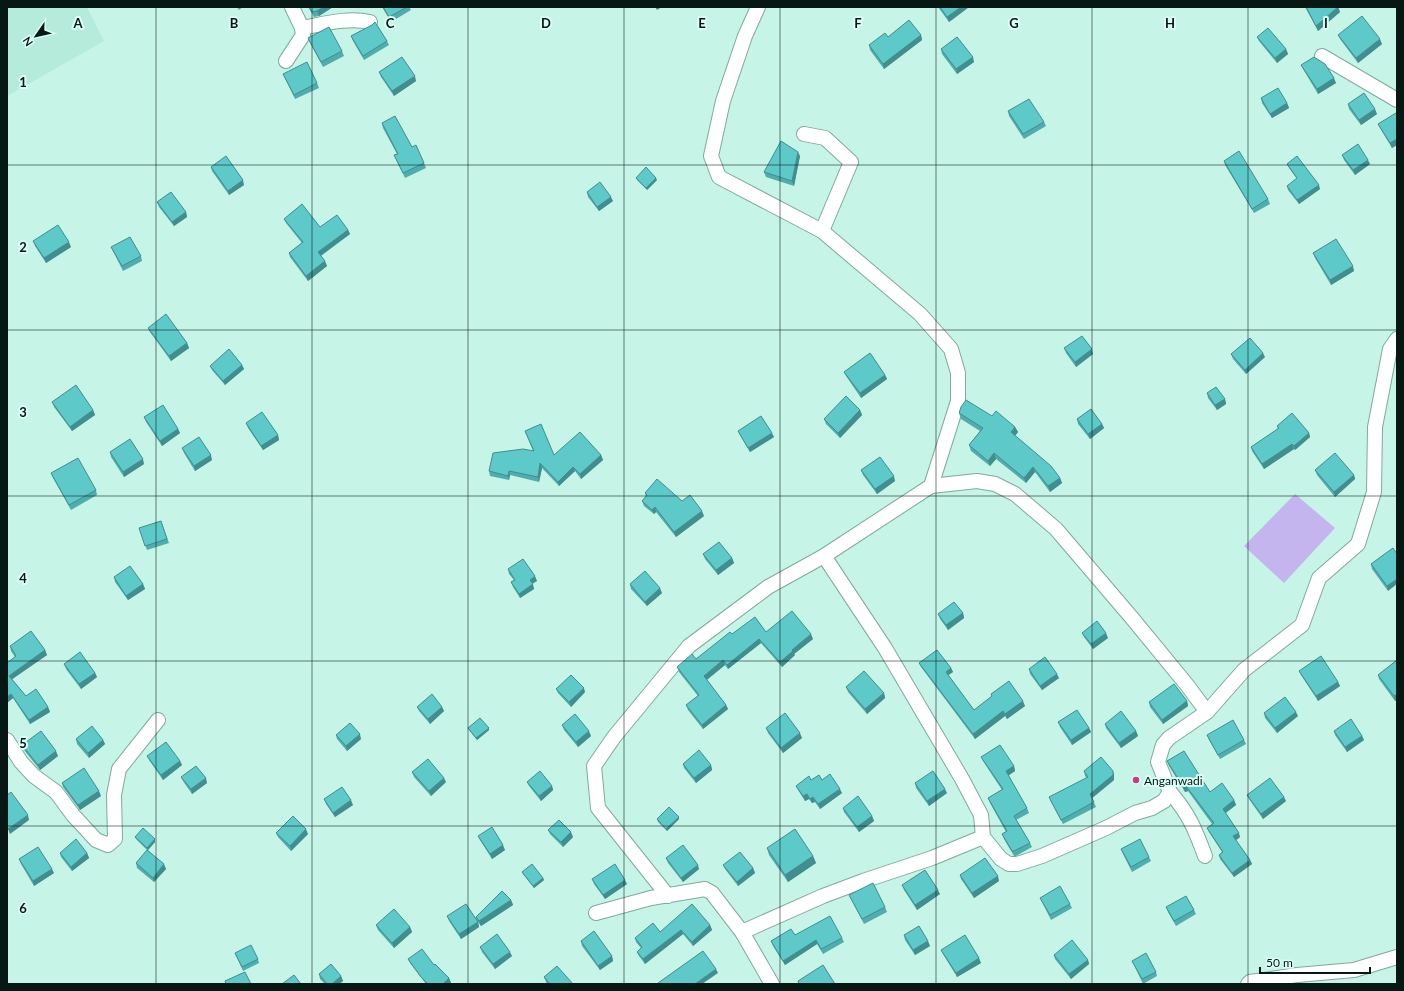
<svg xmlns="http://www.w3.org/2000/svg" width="1404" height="991" font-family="Lato,sans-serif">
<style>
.built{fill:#b4ebdb}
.green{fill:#c4b5ef}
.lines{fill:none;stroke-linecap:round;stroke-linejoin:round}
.street-casing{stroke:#7faa9e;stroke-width:16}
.street{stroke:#fff;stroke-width:14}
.wall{fill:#51adad}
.shaded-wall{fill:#428d8d}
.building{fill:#5ec9c9;stroke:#428d8d}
.grid{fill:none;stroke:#071814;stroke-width:1;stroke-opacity:0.55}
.poi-dot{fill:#c43d7c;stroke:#dafff4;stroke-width:1.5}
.labels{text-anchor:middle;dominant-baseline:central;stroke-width:4;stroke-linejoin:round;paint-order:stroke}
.poi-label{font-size:12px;fill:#071814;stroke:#dafff4;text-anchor:start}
.grid-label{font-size:13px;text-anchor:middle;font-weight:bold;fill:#071814;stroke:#dafff4;stroke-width:4;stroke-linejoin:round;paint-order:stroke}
</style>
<rect width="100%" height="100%" fill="#c6f4e7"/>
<polygon class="built" points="7,7 87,7 104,41 7,96"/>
<polygon class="green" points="1295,494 1335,528 1284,583 1244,546"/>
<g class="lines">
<defs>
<g id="street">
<polyline points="758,7 745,36 723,101 711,156 719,177 822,231 851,162 825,138 804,134"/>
<path d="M302 28C324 24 347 17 370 22"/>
<polyline points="1322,56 1397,100"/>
<polyline points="286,61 303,35 302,28 292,7"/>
<polyline points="822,231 920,314 951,349 958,373 958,401 931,486"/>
<polyline points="824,556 885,648 962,779 981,815 983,837"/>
<polyline points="7,740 21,762 34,776 56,792 73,815 96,840 108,845 115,839 114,795 119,769 158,720"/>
<path d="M1170 792C1189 814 1195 829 1205 856"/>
<polyline points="668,896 598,808 594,766 614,737 689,646 768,587 824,556 931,486 977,481 995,484 1015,494 1056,529 1132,618 1187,685 1207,712"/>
<polyline points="596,913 651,898 705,889 712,893 742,932 772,984"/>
<polyline points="742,932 823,896 863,881 932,858 983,837 1001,859 1009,864 1017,864 1042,856 1106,828 1135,813 1152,808 1164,801 1170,792 1158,762 1163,745 1169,738 1207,712 1244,670 1302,625 1319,578 1358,544 1374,492 1375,427 1390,349 1397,339"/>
<polyline points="1248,984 1250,982 1297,975 1354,970 1397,957"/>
</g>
</defs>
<use href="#street" class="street-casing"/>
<use href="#street" class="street"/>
</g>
<g class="wall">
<polygon points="237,7 243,7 239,10"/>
<polygon points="308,7 333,7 319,16 314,17"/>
<polygon points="382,7 409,7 411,10 391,22"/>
<polygon points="938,7 969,7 949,22"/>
<polygon points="1305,7 1338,7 1340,12 1318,31"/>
<polygon points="372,25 387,41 389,45 364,60 353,41 351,36"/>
<polygon points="921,35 922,40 884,69 870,50 869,45 888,37"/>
<polygon points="1338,35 1382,44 1358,63 1340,39"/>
<polygon points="1257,37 1286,49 1288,54 1277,63 1259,41"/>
<polygon points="308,38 342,51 344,56 323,67 310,43"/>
<polygon points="941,49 974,62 957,74 942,54"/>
<polygon points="1301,65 1336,83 1318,94 1303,69"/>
<polygon points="379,72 416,81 394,96 381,77"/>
<polygon points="283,74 317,83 319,88 295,99"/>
<polygon points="1261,98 1287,103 1289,108 1272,118 1262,103"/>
<polygon points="1348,104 1377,114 1361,125 1349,109"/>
<polygon points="1008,111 1044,122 1046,126 1024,139 1009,116"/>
<polygon points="1397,115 1397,145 1392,148 1380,128 1378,124"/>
<polygon points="382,123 412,147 424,163 426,168 405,178 394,155 397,154 383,128"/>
<polygon points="1342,155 1370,164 1355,175 1344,160"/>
<polygon points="800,156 794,186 766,177 764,172"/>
<polygon points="1224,161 1268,199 1270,204 1254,213 1225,165"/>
<polygon points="1287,164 1320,189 1299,204 1288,190 1287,186 1297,179 1289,168"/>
<polygon points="211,167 244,185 229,195 212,171"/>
<polygon points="636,178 657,180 647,190 637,180"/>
<polygon points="587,192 613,201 599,211 588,197"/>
<polygon points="157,202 186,212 187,217 174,226 159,207"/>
<polygon points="284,219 320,227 348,230 350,234 321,256 327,266 308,281 290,257 289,253 302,243 286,223"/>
<polygon points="33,241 71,247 46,263 35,246"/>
<polygon points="111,247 141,256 142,261 123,271"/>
<polygon points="1313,253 1354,271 1331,285 1315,258"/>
<polygon points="148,328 187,343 189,348 171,361 150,332"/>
<polygon points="1064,348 1093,354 1076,367 1066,353"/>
<polygon points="1231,354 1265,357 1246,374 1233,359"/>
<polygon points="242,365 244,369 225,385 212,370 210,366"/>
<polygon points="844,372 885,375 887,379 861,398 846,376"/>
<polygon points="1207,393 1225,399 1226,404 1217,410 1208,398"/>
<polygon points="52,402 93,410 95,415 72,431 54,407"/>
<polygon points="860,410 862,415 840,438 826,424 824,419"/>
<polygon points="959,413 992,416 1015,427 1018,432 1015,436 1060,478 1062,483 1050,492 1035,472 1026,483 996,459 990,466 971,451 969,445 980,431 961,419"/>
<polygon points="144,417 178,429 180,433 162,446 146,422"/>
<polygon points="1077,419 1102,424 1104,428 1090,439 1078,424"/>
<polygon points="246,423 278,435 279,440 263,450 248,428"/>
<polygon points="1277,426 1309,433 1310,437 1295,450 1294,449 1264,469 1252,451 1251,447 1278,429"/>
<polygon points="525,431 554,455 601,455 603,460 581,479 575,471 559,486 542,468 539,482 510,475 509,480 490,476 489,471 533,451"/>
<polygon points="738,431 774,437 750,452 740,435"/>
<polygon points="182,448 212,460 195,471 184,453"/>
<polygon points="110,452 144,464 124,477 111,457"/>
<polygon points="861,470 895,481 877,494 863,475"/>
<polygon points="1315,470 1354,475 1355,479 1335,497 1317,475"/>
<polygon points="51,473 96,490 97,495 71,510 53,478"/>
<polygon points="645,493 682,501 704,516 676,537 656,512 654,514 644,506 642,501 646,497"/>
<polygon points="161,521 169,543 147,550 139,528"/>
<polygon points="1393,548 1388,591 1372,569 1371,564"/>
<polygon points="703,554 732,558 734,563 718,575 705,559"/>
<polygon points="508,569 537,581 532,584 534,589 520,598 513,587 511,582 514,580 509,574"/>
<polygon points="114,577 143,584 145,589 128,600 115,582"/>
<polygon points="630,584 662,593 647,606 631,589"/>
<polygon points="963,613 964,618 948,630 940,619 938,614"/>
<polygon points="766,632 813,639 794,654 795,655 782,667 761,643 728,669 725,665 707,680 726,705 728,709 703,729 688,710 686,705 698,696 679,672 677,667 696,659 732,634"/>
<polygon points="1082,633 1108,638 1093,649 1084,637"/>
<polygon points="10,646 45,650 47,655 12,679 26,696 48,707 50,712 30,724 13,698 7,703 15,657 11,651"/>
<polygon points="1397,660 1395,701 1379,679 1378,675"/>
<polygon points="919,663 951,668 953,672 948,675 974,710 992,697 991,694 1025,706 1007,719 1005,716 975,739 921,667"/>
<polygon points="64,664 95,673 97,677 81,689 66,669"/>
<polygon points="1029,669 1059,678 1042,690 1030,674"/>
<polygon points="1299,671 1338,682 1340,686 1318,701 1301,675"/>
<polygon points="846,687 884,693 885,698 867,714 848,692"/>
<polygon points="556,689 585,692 571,707 558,693"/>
<polygon points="1187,701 1188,706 1163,724 1150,707 1149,702"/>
<polygon points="417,707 442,707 444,711 430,724 419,711"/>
<polygon points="1264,713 1298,716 1277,733 1265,718"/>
<polygon points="1058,722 1089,728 1091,732 1072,745 1060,727"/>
<polygon points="1105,724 1136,731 1138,736 1121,748 1106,728"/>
<polygon points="562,725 591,736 578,747 564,730"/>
<polygon points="468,728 489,730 477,740 469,730"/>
<polygon points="766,728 802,738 783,753 768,733"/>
<polygon points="1334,731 1362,736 1364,740 1347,752 1335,735"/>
<polygon points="336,735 361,739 347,751 337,739"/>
<polygon points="1207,735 1244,740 1246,744 1220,759 1209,740"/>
<polygon points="76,739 103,740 105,744 89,758 77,744"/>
<polygon points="22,745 58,756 40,770 24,750"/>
<polygon points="147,756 180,761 182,765 163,780 149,760"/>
<polygon points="981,757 1014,766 1015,771 1008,775 1027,808 1029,813 1016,820 1030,843 1032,847 1016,856 1014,856 1004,839 1002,834 1006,832 990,803 988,798 1002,790 983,761"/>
<polygon points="1167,761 1210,792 1234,800 1236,805 1226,813 1240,837 1236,840 1250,860 1252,864 1234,877 1220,859 1219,855 1222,852 1209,832 1207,828 1212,824 1188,791 1185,792 1169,766"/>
<polygon points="683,764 711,765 712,770 696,783 684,768"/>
<polygon points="1084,771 1114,775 1114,780 1092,798 1096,807 1063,824 1051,802 1049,797 1087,778 1085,776"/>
<polygon points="412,772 446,782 431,796 414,777"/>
<polygon points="181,777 207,783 192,794 183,781"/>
<polygon points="811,780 822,780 842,793 820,809 815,802 812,803 809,799 805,801 798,790 796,786"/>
<polygon points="527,782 552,786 553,790 541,801 529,786"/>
<polygon points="62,783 101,796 80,810 63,787"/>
<polygon points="915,783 947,793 929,806 916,788"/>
<polygon points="1247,795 1286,801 1263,819 1249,799"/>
<polygon points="324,799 353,805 335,817 326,804"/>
<polygon points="843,808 872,816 874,821 859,832 844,812"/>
<polygon points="679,817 679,819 667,831 658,822 657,819"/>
<polygon points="548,830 573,837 563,847 550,834"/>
<polygon points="276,833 308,834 291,851 278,837"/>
<polygon points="478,836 505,850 492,859 480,840"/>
<polygon points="135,837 155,839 155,842 148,850 166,869 154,882 137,868 136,863 147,850 136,839"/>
<polygon points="767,848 813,856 816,863 788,882 769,855"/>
<polygon points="1121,849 1149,857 1151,861 1132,872 1123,854"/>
<polygon points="60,853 87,853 89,858 72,871 61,857"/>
<polygon points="666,858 699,869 683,882 668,863"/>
<polygon points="19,859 54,873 34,886 21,864"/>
<polygon points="723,865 753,868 755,873 738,886 725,869"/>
<polygon points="522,872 543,878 544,880 534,888 523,874"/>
<polygon points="960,875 999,881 974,898 961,879"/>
<polygon points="592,879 627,884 605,899 594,884"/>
<polygon points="902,885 940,894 917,910 904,890"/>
<polygon points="849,895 885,907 887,912 864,924 851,899"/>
<polygon points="1040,898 1070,904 1072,908 1051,920"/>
<polygon points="511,900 513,905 481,926 477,921 476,917"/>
<polygon points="1166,907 1194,910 1196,914 1176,926 1168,912"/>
<polygon points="447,916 478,922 479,927 461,939 449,921"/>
<polygon points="376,925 410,927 412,932 394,948 378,930"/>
<polygon points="710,925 712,930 693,946 683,934 645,964 639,956 637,952 641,948 636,942 635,938 660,932"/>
<polygon points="904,935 930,946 915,955 905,940"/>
<polygon points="842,938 844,942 823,954 817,944 785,965 773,946 771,941"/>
<polygon points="581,941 612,956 613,961 600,970 582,946"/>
<polygon points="480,947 512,956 495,969 482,952"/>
<polygon points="941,950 981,963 957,977 943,954"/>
<polygon points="235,953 258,959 259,963 243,971"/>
<polygon points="1054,955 1088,960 1089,964 1071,979 1055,959"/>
<polygon points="408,959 434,965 449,978 451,983 450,984 426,984 410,963"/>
<polygon points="1132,961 1156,972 1157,976 1143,984 1134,965"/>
<polygon points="319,974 341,976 343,981 339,984 325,984 320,979"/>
<polygon points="544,977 573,984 547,984 546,982"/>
</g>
<g class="shaded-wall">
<polygon points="324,7 333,7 319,16 317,11"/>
<polygon points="655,7 662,7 657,10"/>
<polygon points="961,7 969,7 949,22 947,17"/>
<polygon points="1338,7 1340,12 1318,31 1316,26"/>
<polygon points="921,35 922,40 884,69 883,64"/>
<polygon points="1380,39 1382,44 1358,63 1356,58"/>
<polygon points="1286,49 1288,54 1277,63 1275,58"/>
<polygon points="973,57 974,62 957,74 956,69"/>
<polygon points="415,76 416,81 394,96 392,91"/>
<polygon points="1334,78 1336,83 1318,94 1317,89"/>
<polygon points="1287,103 1289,108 1272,118 1270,114"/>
<polygon points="1375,109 1377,114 1361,125 1359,120"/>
<polygon points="1397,139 1397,145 1392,148 1390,143"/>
<polygon points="798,152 800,156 794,186 792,181"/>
<polygon points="1368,160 1370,164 1355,175 1353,170"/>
<polygon points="656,178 657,180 647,190 646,188"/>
<polygon points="243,180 244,185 229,195 228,191"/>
<polygon points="1319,185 1320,189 1299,204 1297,200"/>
<polygon points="611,197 613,201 599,211 597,207"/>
<polygon points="186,212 187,217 174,226 172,222"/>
<polygon points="348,230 350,234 320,256 318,252"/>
<polygon points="69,242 71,247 46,263 44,258"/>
<polygon points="325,261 327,266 308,281 306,276"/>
<polygon points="1353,266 1354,271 1331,285 1330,280"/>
<polygon points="187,343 189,348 171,361 169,356"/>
<polygon points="1092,349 1093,354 1076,367 1075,362"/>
<polygon points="1263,353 1265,357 1246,374 1245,370"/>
<polygon points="242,365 244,369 225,385 223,381"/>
<polygon points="885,375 887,379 861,398 860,393"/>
<polygon points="1225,399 1226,404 1217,410 1215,405"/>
<polygon points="93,410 95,415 72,431 70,427"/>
<polygon points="860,410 862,415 840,438 838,433"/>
<polygon points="1102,424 1104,428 1090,439 1088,434"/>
<polygon points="1015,427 1018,432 1013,438 1011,432"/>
<polygon points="178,429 180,433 162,446 160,441"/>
<polygon points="772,433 774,437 750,452 748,448"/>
<polygon points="1309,433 1310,437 1295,450 1294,446"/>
<polygon points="278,435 279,440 263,450 261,446"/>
<polygon points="1292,444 1294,449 1264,469 1262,464"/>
<polygon points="994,453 996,459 990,466 988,461"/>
<polygon points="211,455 212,460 195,471 194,466"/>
<polygon points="601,455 603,460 581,479 580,474"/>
<polygon points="143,459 144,464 124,477 123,472"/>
<polygon points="540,463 542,468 539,482 538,477"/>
<polygon points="573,467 575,471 559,486 558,482"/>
<polygon points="1033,467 1035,472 1026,483 1024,478"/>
<polygon points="509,471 510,475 509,480 508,476"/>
<polygon points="1354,475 1355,479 1335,497 1334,492"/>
<polygon points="894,476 895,481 877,494 875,489"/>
<polygon points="1060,478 1062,483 1050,492 1048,486"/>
<polygon points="655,507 656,512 654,514 652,510"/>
<polygon points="702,511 704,516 676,537 674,532"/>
<polygon points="732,558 734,563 718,575 716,570"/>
<polygon points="535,576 537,581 531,584 530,580"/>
<polygon points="1397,579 1397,584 1388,591 1387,586"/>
<polygon points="143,584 145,589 128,600 126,596"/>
<polygon points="533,584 534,589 520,598 519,594"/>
<polygon points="660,588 662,593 647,606 645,602"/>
<polygon points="963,613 964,618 948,630 946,625"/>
<polygon points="1106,633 1108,638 1093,649 1091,644"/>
<polygon points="811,634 813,639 794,654 795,655 782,667 780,662 792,650"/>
<polygon points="759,639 761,643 728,669 727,665"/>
<polygon points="45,650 47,655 11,680 9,676"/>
<polygon points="723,660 725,665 705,681 704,676"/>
<polygon points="951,668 953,672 947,676 946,672"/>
<polygon points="95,673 97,677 81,689 79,684"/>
<polygon points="1057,674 1059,678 1042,690 1040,686"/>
<polygon points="1338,682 1340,686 1318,701 1316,696"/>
<polygon points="584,688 585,692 571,707 569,702"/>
<polygon points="884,693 885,698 867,714 865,709"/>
<polygon points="11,694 13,698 7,703 7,697"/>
<polygon points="1397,694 1397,700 1395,701 1394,696"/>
<polygon points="1023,701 1025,706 1007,719 1005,714"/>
<polygon points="1187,701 1188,706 1163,724 1162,720"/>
<polygon points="726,705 728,709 703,729 702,725"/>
<polygon points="48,707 50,712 30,724 29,720"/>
<polygon points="442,707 444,711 430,724 428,719"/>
<polygon points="1003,711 1005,716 975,739 973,734"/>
<polygon points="1296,712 1298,716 1277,733 1275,728"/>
<polygon points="489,728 489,730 477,740 476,738"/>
<polygon points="1089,728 1091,732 1072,745 1071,740"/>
<polygon points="589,731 591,736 578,747 576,742"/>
<polygon points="1136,731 1138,736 1121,748 1119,743"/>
<polygon points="800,733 802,738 783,753 781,748"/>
<polygon points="360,734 361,739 347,751 346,746"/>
<polygon points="1362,736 1364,740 1347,752 1345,747"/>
<polygon points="103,740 105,744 89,758 88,753"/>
<polygon points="56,751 58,756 40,770 38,765"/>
<polygon points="180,761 182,765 163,780 161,775"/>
<polygon points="711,765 712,770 696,783 694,778"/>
<polygon points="1014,766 1015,771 1008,776 1006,771"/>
<polygon points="1113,771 1114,775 1114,780 1091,799 1090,794"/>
<polygon points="206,778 207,783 192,794 191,789"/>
<polygon points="444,778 446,782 431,796 429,791"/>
<polygon points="552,786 553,790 541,801 539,796"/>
<polygon points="1186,786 1188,791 1185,792 1184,788"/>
<polygon points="840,789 842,793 820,809 818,804"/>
<polygon points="945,789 947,793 929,806 927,801"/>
<polygon points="99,791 101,796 80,810 78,805"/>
<polygon points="807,794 809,799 805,801 803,796"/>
<polygon points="813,797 815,802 812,803 810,799"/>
<polygon points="1284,797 1286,801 1263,819 1261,814"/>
<polygon points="351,800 353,805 335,817 333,813"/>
<polygon points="1234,800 1236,805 1225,813 1223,809"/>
<polygon points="28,815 29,820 10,834 8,829"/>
<polygon points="872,816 874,821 859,832 857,827"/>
<polygon points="679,817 679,819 667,831 666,829"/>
<polygon points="306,829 308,834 291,851 290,846"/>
<polygon points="571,832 573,837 563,847 561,842"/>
<polygon points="1239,833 1240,837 1235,841 1233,836"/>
<polygon points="155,839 155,842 148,850 147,848"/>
<polygon points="503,845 505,850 492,859 490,854"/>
<polygon points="87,853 89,858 72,871 71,867"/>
<polygon points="813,856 816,863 788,882 785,875"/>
<polygon points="1250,860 1252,864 1234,877 1232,873"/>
<polygon points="164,864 166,869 154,882 153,878"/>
<polygon points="698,865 699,869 683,882 681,878"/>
<polygon points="753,868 755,873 738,886 737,882"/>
<polygon points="52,869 54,873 34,886 33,881"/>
<polygon points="998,876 999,881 974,898 972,893"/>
<polygon points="543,878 544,880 534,888 533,886"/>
<polygon points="625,880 627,884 605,899 603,895"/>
<polygon points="938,890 940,894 917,910 915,905"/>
<polygon points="511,900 513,905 481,926 479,921"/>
<polygon points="478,922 479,927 461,939 459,934"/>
<polygon points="710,925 712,930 693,946 692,942"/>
<polygon points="410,927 412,932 394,948 392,943"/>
<polygon points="681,930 683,934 645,964 643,959"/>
<polygon points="816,940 817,944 785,965 783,961"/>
<polygon points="928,941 930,946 915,955 913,950"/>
<polygon points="510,952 512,956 495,969 493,964"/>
<polygon points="612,956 613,961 600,970 598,966"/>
<polygon points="979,958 981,963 957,977 956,973"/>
<polygon points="1088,960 1089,964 1071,979 1069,974"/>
<polygon points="716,969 718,973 702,984 695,984"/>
<polygon points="341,976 343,981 339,984 332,984"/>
<polygon points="449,978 451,983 450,984 443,984"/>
</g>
<g class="building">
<polygon points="309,7 324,7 317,11 312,12"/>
<polygon points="383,7 407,7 389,17"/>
<polygon points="940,7 961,7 947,17"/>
<polygon points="1306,7 1338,7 1316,26"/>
<polygon points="1362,16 1380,39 1356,58 1338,35"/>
<polygon points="909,20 921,35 883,64 869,45 885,33 888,37"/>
<polygon points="375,22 387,41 363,56 351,36 372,25"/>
<polygon points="329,27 342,51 321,62 308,38"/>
<polygon points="1268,28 1286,49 1275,58 1257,37"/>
<polygon points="957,37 973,57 956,69 941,49"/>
<polygon points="402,57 415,76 392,91 379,72"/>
<polygon points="1314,57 1325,64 1334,78 1317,89 1301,65"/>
<polygon points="307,62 317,83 294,95 283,74"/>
<polygon points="1278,88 1287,103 1270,114 1261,98"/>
<polygon points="1364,93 1375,109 1359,120 1348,104"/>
<polygon points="1029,99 1044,122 1023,134 1008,111"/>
<polygon points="1396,113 1397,115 1397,139 1390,143 1378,124"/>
<polygon points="395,116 412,147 416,145 424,163 403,173 394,155 398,154 382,123"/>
<polygon points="781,141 798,152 792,181 764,172"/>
<polygon points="1358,144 1368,160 1353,170 1342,155"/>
<polygon points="1239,151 1268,199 1252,209 1224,161"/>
<polygon points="226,156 243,180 228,191 211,167"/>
<polygon points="1297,156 1319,185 1297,200 1287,186 1297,178 1287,164"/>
<polygon points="646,167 656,178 646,188 636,178"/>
<polygon points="600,182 611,197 597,207 587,192"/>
<polygon points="171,192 186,212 172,222 157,202"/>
<polygon points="302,204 320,227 337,215 348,230 318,252 325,261 306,276 289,253 303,242 284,219"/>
<polygon points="58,225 69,242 44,258 33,241"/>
<polygon points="130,237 141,256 122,266 111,247"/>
<polygon points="1336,239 1353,266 1330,280 1313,253"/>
<polygon points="166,314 187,343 169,356 148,328"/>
<polygon points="1082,336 1092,349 1075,362 1064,348"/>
<polygon points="1250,338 1263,353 1245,370 1231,354"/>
<polygon points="229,349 242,365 223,381 210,366"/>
<polygon points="870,353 885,375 860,393 844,372"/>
<polygon points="76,385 93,410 70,427 52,402"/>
<polygon points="1216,387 1225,399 1215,405 1207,393"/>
<polygon points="846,396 860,410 838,433 824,419"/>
<polygon points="966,400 992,416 996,411 1015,427 1011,432 1051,466 1060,478 1048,486 1033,467 1024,478 994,453 988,461 969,445 983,428 959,413 961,407"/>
<polygon points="163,405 178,429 160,441 144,417"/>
<polygon points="1091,409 1102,424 1088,434 1077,419"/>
<polygon points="262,412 278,435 261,446 246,423"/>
<polygon points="1292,413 1309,433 1294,446 1292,444 1262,464 1251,447 1279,428 1277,426"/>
<polygon points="761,416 772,433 748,448 738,431"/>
<polygon points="541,424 554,455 580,432 601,455 580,474 573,467 558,482 540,463 538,477 509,471 508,476 489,471 493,453 523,449 534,451 525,431"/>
<polygon points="199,437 211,455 194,466 182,448"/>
<polygon points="130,439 143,459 123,472 110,452"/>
<polygon points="1335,453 1354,475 1334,492 1315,470"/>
<polygon points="880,457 894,476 875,489 861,470"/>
<polygon points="78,458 96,490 69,505 51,473"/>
<polygon points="657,479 682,501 690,495 702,511 674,532 655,507 652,510 642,501 647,495 645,493"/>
<polygon points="161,521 167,539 145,546 139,528"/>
<polygon points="719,542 732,558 716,570 703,554"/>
<polygon points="1393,548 1397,554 1397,579 1387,586 1371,564"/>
<polygon points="523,559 535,576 530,580 533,584 519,594 511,582 515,580 508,569"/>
<polygon points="130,566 143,584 126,596 114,577"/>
<polygon points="645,571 660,588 645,602 630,584"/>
<polygon points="954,602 963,613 946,625 938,614"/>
<polygon points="792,611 811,634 792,650 793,651 780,662 759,639 727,665 723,660 704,676 726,705 702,725 686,705 699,695 677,667 692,654 696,659 730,632 732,634 755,617 766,632"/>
<polygon points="1097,621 1106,633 1091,644 1082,633"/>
<polygon points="31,631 45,650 9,676 26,696 36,689 48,707 29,720 11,694 7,697 7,663 16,656 10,646"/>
<polygon points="937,650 951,668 946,672 974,710 992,696 991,694 1009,681 1023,701 1005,714 1003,711 973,734 919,663"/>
<polygon points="80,652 95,673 79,684 64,664"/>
<polygon points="1321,656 1338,682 1316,696 1299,671"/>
<polygon points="1045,657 1057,674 1040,686 1029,669"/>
<polygon points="1397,660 1397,694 1394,696 1378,675"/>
<polygon points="864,671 884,693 865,709 846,687"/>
<polygon points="571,675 584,688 569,702 556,689"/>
<polygon points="1174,684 1187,701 1162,720 1149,702"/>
<polygon points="432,694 442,707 428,719 417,707"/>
<polygon points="1285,697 1296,712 1275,728 1264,713"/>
<polygon points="1077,710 1089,728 1071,740 1058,722"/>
<polygon points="1121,711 1136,731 1119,743 1105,724"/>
<polygon points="785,713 800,733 781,748 766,728"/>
<polygon points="575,714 589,731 576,742 562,725"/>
<polygon points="480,718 489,728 476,738 468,728"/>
<polygon points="1351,719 1362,736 1345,747 1334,731"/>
<polygon points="1233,720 1244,740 1218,755 1207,735"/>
<polygon points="350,723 360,734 346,746 336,735"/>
<polygon points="92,726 103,740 88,753 76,739"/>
<polygon points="41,731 56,751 38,765 22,745"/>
<polygon points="166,742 180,761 161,775 147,756"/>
<polygon points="1000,745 1014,766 1006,771 1027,808 1014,816 1030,843 1014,851 1012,851 1002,834 1007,831 988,798 1003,789 981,757"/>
<polygon points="699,750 711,765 694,778 683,764"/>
<polygon points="1184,751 1210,792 1222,783 1234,800 1223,809 1239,833 1233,836 1250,860 1232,873 1219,855 1223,852 1207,828 1214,823 1186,786 1184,788 1167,761"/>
<polygon points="1101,757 1113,771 1113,775 1090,794 1094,802 1061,820 1049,797 1088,777 1084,771"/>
<polygon points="428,759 444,778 429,791 412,772"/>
<polygon points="196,766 206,778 191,789 181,777"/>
<polygon points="84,768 99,791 78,805 62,783"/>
<polygon points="540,771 552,786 539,796 527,782"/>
<polygon points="933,771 945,789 927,801 915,783"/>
<polygon points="830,774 840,789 818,804 813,797 810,799 807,794 803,796 796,786 809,776 811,780 819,775 822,780"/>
<polygon points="1270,778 1284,797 1261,814 1247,795"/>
<polygon points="342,787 351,800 333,813 324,799"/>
<polygon points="11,792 28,815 8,829 7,828 7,795"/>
<polygon points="858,796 872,816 857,827 843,808"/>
<polygon points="669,807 679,817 666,829 657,819"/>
<polygon points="293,816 306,829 290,846 276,833"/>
<polygon points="559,820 571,832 561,842 548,830"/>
<polygon points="492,827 503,845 490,854 478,836"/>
<polygon points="143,828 155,839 147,848 135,837"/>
<polygon points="795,829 813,856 785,875 767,848"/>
<polygon points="76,839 87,853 71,867 60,853"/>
<polygon points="1140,839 1149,857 1131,867 1121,849"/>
<polygon points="683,845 698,865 681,878 666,858"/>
<polygon points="38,847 52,869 33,881 19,859"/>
<polygon points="147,850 164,864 153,878 136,863"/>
<polygon points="740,852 753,868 737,882 723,865"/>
<polygon points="985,858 998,876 972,893 960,875"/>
<polygon points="532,864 543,878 533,886 522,872"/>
<polygon points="615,864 625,880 603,895 592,879"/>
<polygon points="925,870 938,890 915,905 902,885"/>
<polygon points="873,883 885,907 862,919 849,895"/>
<polygon points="1060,886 1070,904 1050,915 1040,898"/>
<polygon points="502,891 511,900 479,921 476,917"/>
<polygon points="1186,896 1194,910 1174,921 1166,907"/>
<polygon points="466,904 478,922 459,934 447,916"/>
<polygon points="692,904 710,925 692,942 681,930 643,959 637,952 642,947 635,938 653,923 660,932"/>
<polygon points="394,909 410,927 392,943 376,925"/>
<polygon points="830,916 842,938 821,949 816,940 783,961 771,941 791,929 795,935"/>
<polygon points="919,926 928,941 913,950 904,935"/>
<polygon points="594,931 612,956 598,966 581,941"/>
<polygon points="497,934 510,952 493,964 480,947"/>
<polygon points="965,935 979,958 956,973 941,950"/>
<polygon points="1072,940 1088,960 1069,974 1054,955"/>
<polygon points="251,945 258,959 242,967 235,953"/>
<polygon points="422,949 434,965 435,964 449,978 443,984 428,984 421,977 408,959"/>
<polygon points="703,951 716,969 695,984 659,984 658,983"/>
<polygon points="1146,953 1156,972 1142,979 1132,961"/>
<polygon points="331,964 341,976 332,984 327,984 319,974"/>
<polygon points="823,965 835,984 799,984 798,981"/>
<polygon points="557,966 573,984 550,984 544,977"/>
<polygon points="245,972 251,984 226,984 225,981"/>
<polygon points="294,975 301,984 282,984"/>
</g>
<path class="grid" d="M156 7V984M312 7V984M468 7V984M624 7V984M780 7V984M936 7V984M1092 7V984M1248 7V984M7 165H1397M7 330H1397M7 496H1397M7 661H1397M7 826H1397"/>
<circle class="poi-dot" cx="1136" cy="780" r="4"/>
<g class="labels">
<g class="poi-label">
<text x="1144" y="780">Anganwadi</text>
</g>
</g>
<g class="grid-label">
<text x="78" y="28">A</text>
<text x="234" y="28">B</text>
<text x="390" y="28">C</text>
<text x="546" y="28">D</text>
<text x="702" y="28">E</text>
<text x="858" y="28">F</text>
<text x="1014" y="28">G</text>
<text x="1170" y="28">H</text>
<text x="1326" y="28">I</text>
<text x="23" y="87">1</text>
<text x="23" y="252">2</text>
<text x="23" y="417">3</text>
<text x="23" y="583">4</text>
<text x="23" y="748">5</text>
<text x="23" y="913">6</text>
</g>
<rect width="1404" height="991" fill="none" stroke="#071814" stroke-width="16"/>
<g transform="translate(36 36) rotate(236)" stroke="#dafff4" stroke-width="3" paint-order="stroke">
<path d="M0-3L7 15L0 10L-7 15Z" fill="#071814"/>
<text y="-6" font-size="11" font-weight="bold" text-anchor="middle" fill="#071814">N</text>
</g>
<path d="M1260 967v6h110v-6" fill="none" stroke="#071814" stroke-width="2"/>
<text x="1266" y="967" font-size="12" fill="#071814" stroke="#dafff4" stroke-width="3" paint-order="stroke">50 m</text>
</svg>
